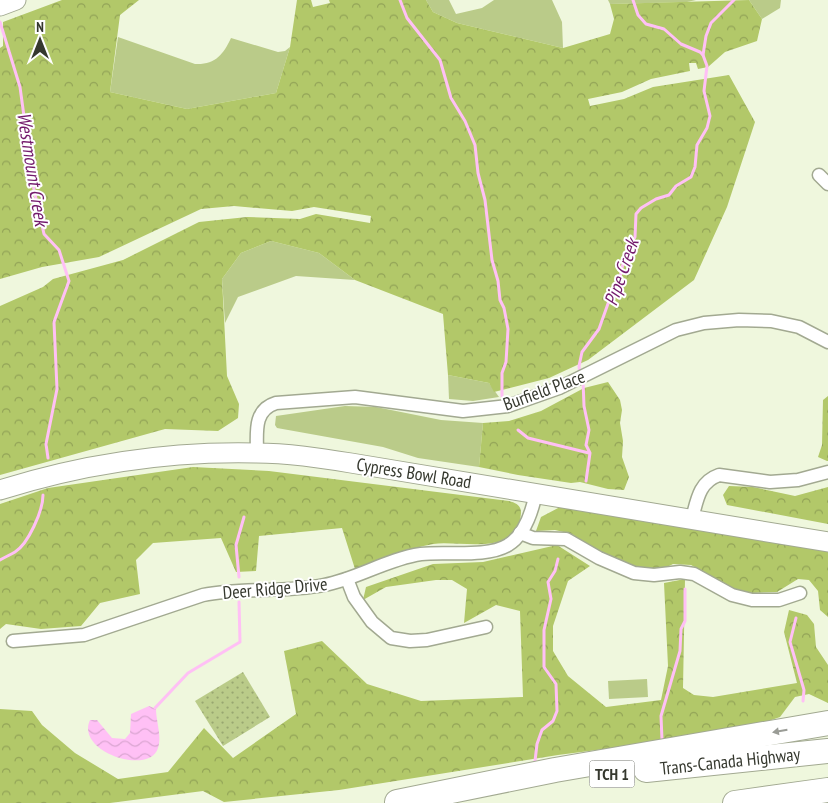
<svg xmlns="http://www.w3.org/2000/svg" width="828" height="803" font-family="'PT Sans Narrow',sans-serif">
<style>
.grass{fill:#bacb89}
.forest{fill:url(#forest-crowns)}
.park{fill:url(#park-dots)}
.water{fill:url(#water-waves)}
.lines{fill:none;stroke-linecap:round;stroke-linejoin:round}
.stream{stroke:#ffc0f5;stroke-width:3}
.street-casing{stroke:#a2a991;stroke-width:15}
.secondary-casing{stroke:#a2a991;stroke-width:21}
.highway-casing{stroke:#a2a991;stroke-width:26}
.street{stroke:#fff;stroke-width:12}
.secondary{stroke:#fff;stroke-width:19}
.highway{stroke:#fff;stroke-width:24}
.oneway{fill:#9a9c96}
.labels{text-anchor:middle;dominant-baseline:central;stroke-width:4;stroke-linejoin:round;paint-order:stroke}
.shield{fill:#fff;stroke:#72746d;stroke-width:1}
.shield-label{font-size:16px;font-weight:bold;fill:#35382e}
.street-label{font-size:18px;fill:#35382e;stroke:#fff}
.water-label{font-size:19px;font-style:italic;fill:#731a6c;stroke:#fff}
</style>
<defs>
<pattern id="forest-crowns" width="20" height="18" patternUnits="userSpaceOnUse" patternTransform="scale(1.25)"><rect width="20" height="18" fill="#b2c869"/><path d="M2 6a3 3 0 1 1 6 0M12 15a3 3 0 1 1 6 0" fill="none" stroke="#92a357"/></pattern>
<pattern id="park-dots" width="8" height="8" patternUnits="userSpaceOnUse" patternTransform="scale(1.25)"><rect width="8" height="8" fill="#bacb89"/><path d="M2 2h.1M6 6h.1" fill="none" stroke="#98a670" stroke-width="1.8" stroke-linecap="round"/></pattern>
<pattern id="water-waves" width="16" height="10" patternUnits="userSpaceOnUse" patternTransform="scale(1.25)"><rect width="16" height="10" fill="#ffc0f5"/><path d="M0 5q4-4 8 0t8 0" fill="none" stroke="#dba6d2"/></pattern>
</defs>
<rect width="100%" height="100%" fill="#eff7dd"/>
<g class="grass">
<polygon points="426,0 449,0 456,14 482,8 494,0 552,0 562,22 563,48 457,23 433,12"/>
<polygon points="608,0 696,0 687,2 610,4"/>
<polygon points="749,0 781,0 780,8 762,19"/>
<path d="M118 37 195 64C215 65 223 55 231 38L278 52 285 51 290 47 276 93 187 109 110 92Z"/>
<polygon points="271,241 319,253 355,280 296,276 238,297 225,323 222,279 241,253"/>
<polygon points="448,375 489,383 499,397 473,401 449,399"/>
<polygon points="345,406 376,407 441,420 483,423 479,467 418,458 383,447 277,428 275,425 276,416"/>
<polygon points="647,679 648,697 609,699 608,681"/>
</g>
<g class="forest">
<polygon points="62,0 139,0 120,15 110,92 187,109 276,93 290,47 297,0 311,0 313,7 330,3 329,0 426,0 433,12 457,23 563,48 610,34 614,19 610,4 749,0 762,19 757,41 725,52 708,67 698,69 696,63 689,63 690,71 651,79 622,92 588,99 590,106 624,99 653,87 729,75 755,122 727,207 694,280 588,360 549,378 494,392 489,383 448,375 443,314 355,280 319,253 271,241 241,253 222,279 227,376 239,404 238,418 218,431 165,429 0,475 0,306 43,287 53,279 123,260 199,222 247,217 300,219 316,214 370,223 371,216 314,207 292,211 234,206 201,209 99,257 42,267 0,279 0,48 3,46 3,22"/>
<polygon points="608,382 620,400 622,410 620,423 623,441 622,457 629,477 624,490 608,489 580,482 571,483 518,475 479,467 483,423 509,421 541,411 584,388"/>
<polygon points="828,396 828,461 827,461 818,457 822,445 823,400"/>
<path d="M193 467 269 471 509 501C516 503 521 505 521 513 518 558 461 540 433 544 408 548 379 562 355 569L342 528 259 536 256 571 236 572 221 538 153 543 136 560 140 594 100 603 81 626 41 629 6 624 0 629V504L48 488Z"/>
<polygon points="729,486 753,487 795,496 828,487 828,524 727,505 723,495"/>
<polygon points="560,507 828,550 828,617 820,610 818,591 809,580 798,579 777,592 752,593 737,590 691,565 673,564 663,569 648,569 627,565 592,548 572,534 555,530 536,531 541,517"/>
<polygon points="557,545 590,566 568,581 553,626 553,651 568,676 606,707 661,700 668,666 664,583 685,579 683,688 694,695 713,697 797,683 784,632 789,610 807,615 814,624 816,647 828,665 828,703 809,694 795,697 780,717 737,732 558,755 339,790 224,802 203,791 110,803 0,803 0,709 32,711 42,725 75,753 118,779 168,772 204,728 233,758 296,714 284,651 322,641 367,684 421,701 523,697 520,611 496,605 464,623 467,589 452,580 436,580 386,587 363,600 366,587 433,564 483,562"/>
</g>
<polygon class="park" points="243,672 270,717 223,746 195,701"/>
<path class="water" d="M149 706 156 709C156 721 162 736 158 748 150 776 75 752 90 720H97L112 738 125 739 130 733 131 714Z"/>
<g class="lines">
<g class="stream">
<polyline points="400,0 407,18 440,60 451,98 465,121 475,145 478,173 485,200 492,260 498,281 500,300 504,308 508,329 506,362 502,373 502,396"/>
<polyline points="0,22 20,87 34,190 44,234 59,250 69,281 54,322 57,389 46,444 48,458"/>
<polyline points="703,55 706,36 711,23 734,0"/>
<polyline points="580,374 579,366 582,352 599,329 610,298 618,287 625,254 635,237 636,214 641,208 656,199 669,195 676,186 691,177 695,167 697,145 707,128 710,116 704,91 707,66 703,55 700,52 681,44 664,29 646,24 638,15 633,0"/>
<polyline points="583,380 584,406 589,430 586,445 590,453 586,481"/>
<polyline points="518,430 528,438 589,453"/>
<path d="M0 560C5 557 10 555 15 552 28 544 43 511 43 495"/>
<polyline points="239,577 236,545 244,517"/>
<polyline points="796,618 790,642 804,690 803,701"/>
<polyline points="155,708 188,673 240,642 239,602"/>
<polyline points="662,740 661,716 680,651 681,629 685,621 685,589"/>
<polyline points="535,761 537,744 542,730 553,721 557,711 556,684 544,667 544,630 551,599 548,582 555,571 558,559"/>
</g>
<defs>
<g id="street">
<polyline points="819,175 828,184"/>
<path d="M257 453C257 433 253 410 276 403L355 397 463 411 508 406 559 388 676 330 704 323 739 320 771 321 799 327 828 342"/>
<path d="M692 519C697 500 699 482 719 475L770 482 798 480 828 472"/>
<polyline points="520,533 533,538 566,539 599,558 634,573 654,575 680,572 694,574 732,595 752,600 779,600 800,593"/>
<polyline points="347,579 354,597 372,622 391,638 410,641 427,640 486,627"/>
<path d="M13 641 84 635 203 595C243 587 284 593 324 585 357 579 387 559 421 554 445 551 487 558 508 545 525 535 532 512 536 493"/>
</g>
<g id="secondary">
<polyline points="0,6 16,0"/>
<path d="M0 490C83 464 170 451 256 453 288 453 320 458 351 463L828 542"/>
</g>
<g id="highway">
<polyline points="646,770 828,751"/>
<polyline points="397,802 555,770 828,723"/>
<polyline points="735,803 828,790"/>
</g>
</defs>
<use href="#street" class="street-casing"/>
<use href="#secondary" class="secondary-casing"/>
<use href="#highway" class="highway-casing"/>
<use href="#street" class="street"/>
<use href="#secondary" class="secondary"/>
<use href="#highway" class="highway"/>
</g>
<defs><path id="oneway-solid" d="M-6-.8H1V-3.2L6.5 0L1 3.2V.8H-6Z" transform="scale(1.25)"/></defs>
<use class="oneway" href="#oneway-solid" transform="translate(780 731) rotate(170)"/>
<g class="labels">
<rect class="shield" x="589.5" y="760.5" width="45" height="27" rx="4"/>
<g class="shield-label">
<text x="612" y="774">TCH 1</text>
</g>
<g class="street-label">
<text transform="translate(544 390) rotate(-20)">Burfield Place</text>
<text transform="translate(414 473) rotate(9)">Cypress Bowl Road</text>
<text transform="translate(275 588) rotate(-5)">Deer Ridge Drive</text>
<text transform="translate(730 761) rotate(-6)">Trans-Canada Highway</text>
</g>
<g class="water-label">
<text transform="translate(33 169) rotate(81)">Westmount Creek</text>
<text transform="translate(621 272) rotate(-71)">Pipe Creek</text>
</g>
</g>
<g transform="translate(40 40)" stroke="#ffffff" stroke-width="4" paint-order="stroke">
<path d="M0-4L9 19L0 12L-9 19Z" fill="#35382e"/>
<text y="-8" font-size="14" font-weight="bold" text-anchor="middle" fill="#35382e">N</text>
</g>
</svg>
